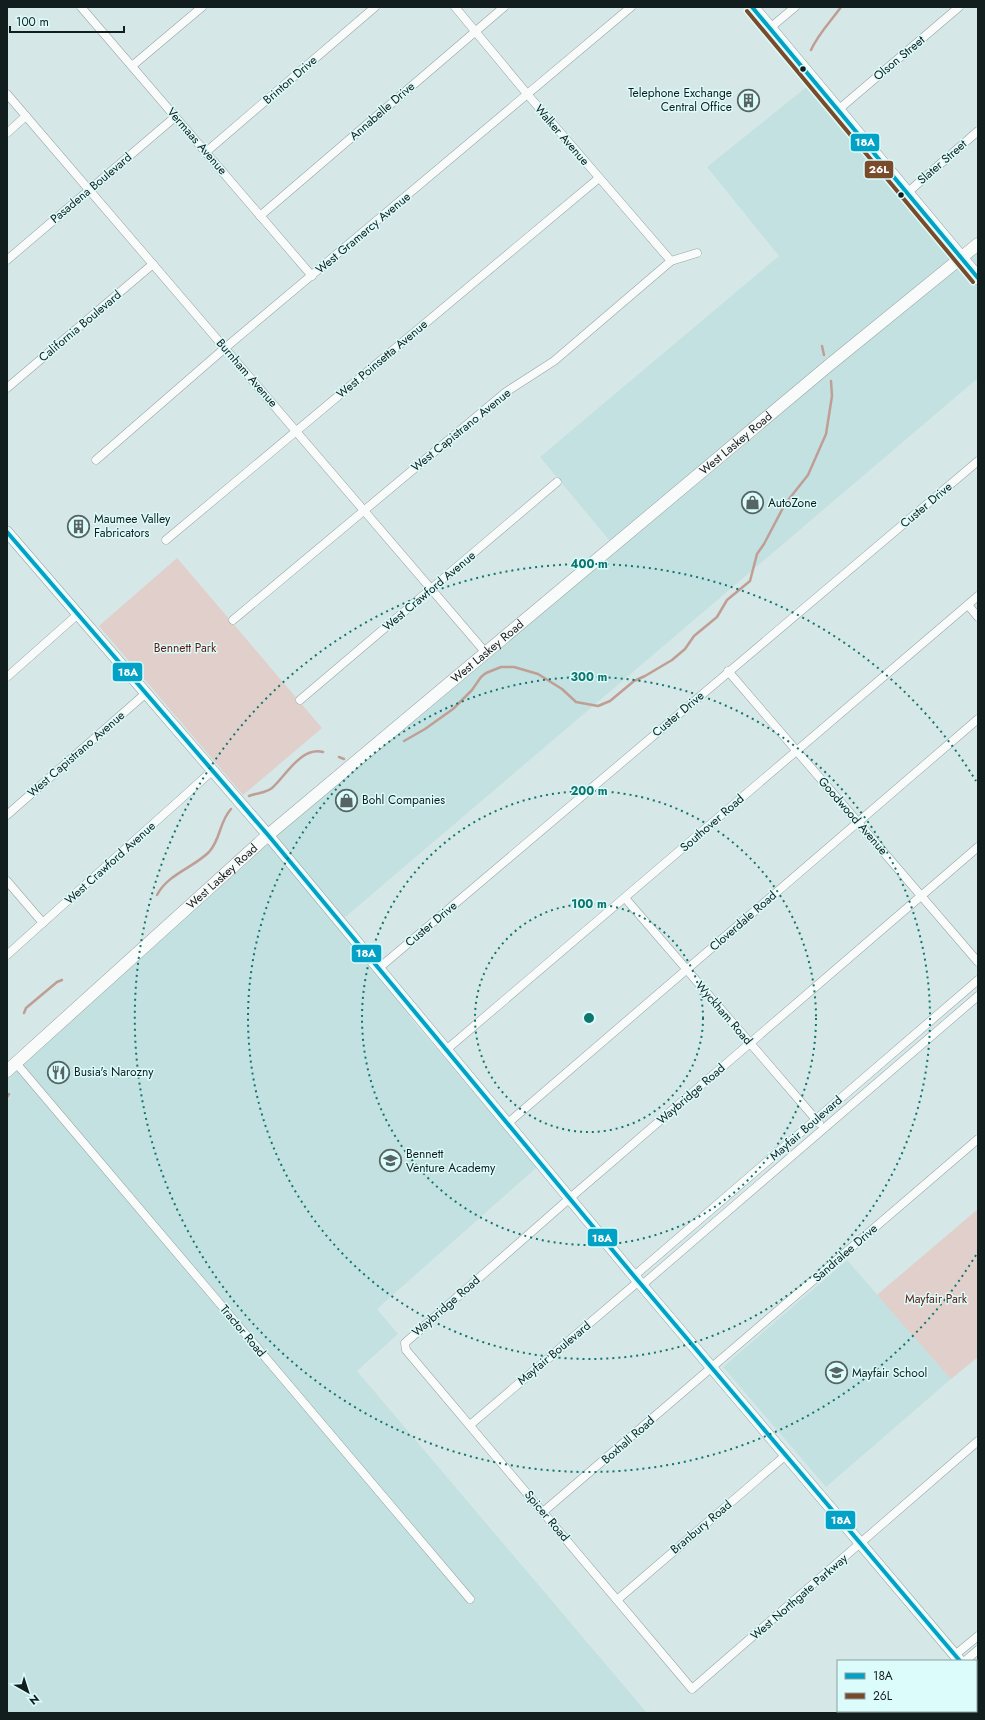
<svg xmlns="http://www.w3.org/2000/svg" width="985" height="1720" font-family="Jost,sans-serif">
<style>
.built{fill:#c4e1e1}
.green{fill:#e0cfca}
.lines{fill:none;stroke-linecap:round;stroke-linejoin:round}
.stream{stroke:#bf9e95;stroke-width:2.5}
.minor-casing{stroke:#98a4a4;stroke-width:9}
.tertiary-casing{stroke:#98a4a4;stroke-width:12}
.secondary-casing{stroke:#98a4a4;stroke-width:13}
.primary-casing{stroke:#98a4a4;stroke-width:14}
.minor{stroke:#f9fbfb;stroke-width:8}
.tertiary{stroke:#f9fbfb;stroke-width:11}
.secondary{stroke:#f9fbfb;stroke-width:12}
.primary{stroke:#f9fbfb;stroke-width:13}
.bus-1-casing{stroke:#dcfbfb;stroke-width:7}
.bus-2-casing{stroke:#dcfbfb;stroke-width:7}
.bus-1{stroke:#01a2c5;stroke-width:4}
.bus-2{stroke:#7a4b2a;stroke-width:4}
.ring{fill:none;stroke:#0f766e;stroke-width:2;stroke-dasharray:2 4}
.bus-dot{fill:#121d1d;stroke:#dcfbfb;stroke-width:1.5}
.labels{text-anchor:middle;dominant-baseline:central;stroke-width:3;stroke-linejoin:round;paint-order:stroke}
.street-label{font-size:12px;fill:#121d1d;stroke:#dcfbfb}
.poi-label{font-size:12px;fill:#121d1d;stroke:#dcfbfb;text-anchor:start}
.park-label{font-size:12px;fill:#5f1b0f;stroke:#dcfbfb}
.centre{fill:#0f766e;stroke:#dcfbfb;stroke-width:2}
.ring-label{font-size:12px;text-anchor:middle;font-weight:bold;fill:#0f766e;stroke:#dcfbfb;stroke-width:3;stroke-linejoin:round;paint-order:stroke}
.line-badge{stroke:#dcfbfb;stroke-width:1.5}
.badge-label{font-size:11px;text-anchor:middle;font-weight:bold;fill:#fff}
</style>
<rect width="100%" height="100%" fill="#d6e7e7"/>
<g class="built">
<polygon points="814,81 960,258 978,243 978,378 343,919 418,1008 409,1016 537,1167 377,1309 398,1334 357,1371 647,1713 7,1713 7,1071 268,835 614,546 540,457 779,256 707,167"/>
<polygon points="847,1260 951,1379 826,1487 723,1367"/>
</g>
<g class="green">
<polygon points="177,558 322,728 243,795 99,626"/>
<polygon points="978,1209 978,1357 951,1379 877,1295"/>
</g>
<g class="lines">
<g class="stream">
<path d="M811 50C818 34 831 21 841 7"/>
<polyline points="822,346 824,355"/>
<polyline points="404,741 425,729 453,709 472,690 481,677 486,673 501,667 514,667 538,674 562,689 576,702 598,706 610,701 634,681 645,676 672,660 685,649 694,636 717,617 727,600 750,581 757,554 764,544 785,504 808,475 826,434 832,396 831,381"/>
<polyline points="339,757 344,759"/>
<path d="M249 796C256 793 266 793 272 788 285 777 301 746 323 752"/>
<path d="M157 895C168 874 193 868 209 852 221 839 219 822 231 809"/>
<polyline points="24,1013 26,1008 57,982 62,980"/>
<polyline points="7,1097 9,1094"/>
</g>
<defs>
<g id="minor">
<polyline points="81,7 312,276"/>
<polyline points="455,7 528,95 671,261"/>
<polyline points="770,28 795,7"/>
<polyline points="132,66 202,7"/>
<polyline points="7,94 486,653"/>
<polyline points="838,110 959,7"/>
<polyline points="7,133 26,116"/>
<polyline points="206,152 375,7"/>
<polyline points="907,193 978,131"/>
<polyline points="260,216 504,7"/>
<polyline points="7,260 175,117"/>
<polyline points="7,388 153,264"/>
<polyline points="96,460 225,348 631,7"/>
<polyline points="166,540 599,178"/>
<polyline points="968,605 978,617"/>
<polyline points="233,620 506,392 554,361 671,261 697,253"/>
<polyline points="728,671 978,962"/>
<polyline points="7,677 77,615"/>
<polyline points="300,700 557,482"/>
<polyline points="7,815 145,694"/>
<polyline points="978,847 570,1198 405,1343 406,1350 692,1689 978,1441"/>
<polyline points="7,881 43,923"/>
<polyline points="625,898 819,1123"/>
<polyline points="7,955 212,771"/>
<polyline points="379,968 978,461"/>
<polyline points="446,1050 978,596"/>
<polyline points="16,1063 470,1599"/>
<polyline points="508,1123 978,719"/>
<polyline points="634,1276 978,980"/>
<polyline points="642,1285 978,996"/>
<polyline points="470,1425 639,1281"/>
<polyline points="543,1512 978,1139"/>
<polyline points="617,1600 786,1455"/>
<polyline points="955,1655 978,1636"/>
<polyline points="965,1661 978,1650"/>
<polyline points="891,1713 894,1711"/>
</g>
<g id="tertiary">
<polyline points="7,532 268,835 634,1276 960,1661"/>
<polyline points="976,1680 978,1683"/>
</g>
<g id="secondary">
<path id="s1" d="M7 1071 268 835 828 366 978 244"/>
</g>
<polyline id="primary" points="752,7 978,278"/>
</defs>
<use href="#minor" class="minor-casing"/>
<use href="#tertiary" class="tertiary-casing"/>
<use href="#secondary" class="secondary-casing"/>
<use href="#primary" class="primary-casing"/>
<use href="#minor" class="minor"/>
<use href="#tertiary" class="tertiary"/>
<use href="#secondary" class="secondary"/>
<use href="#primary" class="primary"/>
<defs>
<g id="bus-1">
<polyline points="752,7 978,278"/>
<polyline points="7,532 268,835 634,1276 960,1661"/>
</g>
<polyline id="bus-2" points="747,11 973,282"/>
</defs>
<use href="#bus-1" class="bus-1-casing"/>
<use href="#bus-2" class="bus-2-casing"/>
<use href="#bus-1" class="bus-1"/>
<use href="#bus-2" class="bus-2"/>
</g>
<g class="ring">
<circle cx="589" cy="1018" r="114"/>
<circle cx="589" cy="1018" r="227"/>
<circle cx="589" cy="1018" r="341"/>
<path d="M976 1255A454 454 0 1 1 976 781"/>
</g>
<defs>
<symbol id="building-ring" viewBox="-11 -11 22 22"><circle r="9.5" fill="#dcfbfb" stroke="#576464" stroke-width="1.5"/><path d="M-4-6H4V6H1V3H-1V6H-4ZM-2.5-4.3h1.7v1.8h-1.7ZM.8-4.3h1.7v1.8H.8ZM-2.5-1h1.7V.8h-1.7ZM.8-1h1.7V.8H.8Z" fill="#576464"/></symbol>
<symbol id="shop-ring" viewBox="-11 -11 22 22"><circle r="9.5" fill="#dcfbfb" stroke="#576464" stroke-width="1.5"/><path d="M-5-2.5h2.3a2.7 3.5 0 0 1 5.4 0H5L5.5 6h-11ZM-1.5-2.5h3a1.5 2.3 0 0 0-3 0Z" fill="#576464"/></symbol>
<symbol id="restaurant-ring" viewBox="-11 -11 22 22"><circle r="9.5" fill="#dcfbfb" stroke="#576464" stroke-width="1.5"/><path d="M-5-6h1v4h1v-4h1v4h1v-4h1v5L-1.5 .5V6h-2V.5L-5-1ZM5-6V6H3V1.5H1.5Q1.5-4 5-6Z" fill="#576464"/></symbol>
<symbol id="school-ring" viewBox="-11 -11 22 22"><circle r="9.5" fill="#dcfbfb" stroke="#576464" stroke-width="1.5"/><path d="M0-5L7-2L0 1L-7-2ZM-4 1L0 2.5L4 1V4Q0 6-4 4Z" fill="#576464"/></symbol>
</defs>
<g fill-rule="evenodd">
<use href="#building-ring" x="736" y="88" width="25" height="25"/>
<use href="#shop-ring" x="740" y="490" width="25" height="25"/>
<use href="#building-ring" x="66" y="514" width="25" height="25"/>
<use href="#shop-ring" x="334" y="788" width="25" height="25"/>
<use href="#restaurant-ring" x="46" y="1060" width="25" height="25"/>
<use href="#school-ring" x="378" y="1148" width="25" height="25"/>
<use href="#school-ring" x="824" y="1360" width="25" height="25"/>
</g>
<g class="bus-dot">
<circle cx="803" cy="69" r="3.5"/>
<circle cx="901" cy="195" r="3.5"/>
</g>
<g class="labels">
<g class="street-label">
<text transform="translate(899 58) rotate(-40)">Olson Street</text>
<text transform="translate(290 80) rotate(-41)">Brinton Drive</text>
<text transform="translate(382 111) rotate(-41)">Annabelle Drive</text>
<text transform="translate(562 135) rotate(49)">Walker Avenue</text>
<text transform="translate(197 141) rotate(49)">Vermaas Avenue</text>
<text transform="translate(942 162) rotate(-41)">Slater Street</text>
<text transform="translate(91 188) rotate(-40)">Pasadena Boulevard</text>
<text transform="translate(363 233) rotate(-40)">West Gramercy Avenue</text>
<text transform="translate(80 326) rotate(-40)">California Boulevard</text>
<text transform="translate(382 359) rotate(-40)">West Poinsetta Avenue</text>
<text transform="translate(247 373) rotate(49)">Burnham Avenue</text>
<text transform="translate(461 430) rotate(-39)">West Capistrano Avenue</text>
<text stroke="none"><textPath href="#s1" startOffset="962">West Laskey Road</textPath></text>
<text transform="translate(926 505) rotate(-40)">Custer Drive</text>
<text transform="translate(429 591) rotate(-40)">West Crawford Avenue</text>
<text stroke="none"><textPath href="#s1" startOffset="638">West Laskey Road</textPath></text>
<text transform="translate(678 714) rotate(-40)">Custer Drive</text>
<text transform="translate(76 754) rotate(-41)">West Capistrano Avenue</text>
<text transform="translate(853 816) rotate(49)">Goodwood Avenue</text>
<text transform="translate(712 823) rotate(-41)">Southover Road</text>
<text transform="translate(110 863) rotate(-42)">West Crawford Avenue</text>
<text stroke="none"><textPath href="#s1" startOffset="290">West Laskey Road</textPath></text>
<text transform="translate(743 921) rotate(-41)">Cloverdale Road</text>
<text transform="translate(431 924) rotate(-40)">Custer Drive</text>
<text transform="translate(724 1013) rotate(49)">Wyckham Road</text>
<text transform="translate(691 1094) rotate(-41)">Waybridge Road</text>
<text transform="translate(806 1128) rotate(-41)">Mayfair Boulevard</text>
<text transform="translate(845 1253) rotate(-41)">Sandralee Drive</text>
<text transform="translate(446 1306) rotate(-41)">Waybridge Road</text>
<text transform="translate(243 1331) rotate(50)">Tractor Road</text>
<text transform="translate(554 1353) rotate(-40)">Mayfair Boulevard</text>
<text transform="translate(628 1440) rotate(-41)">Boxhall Road</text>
<text transform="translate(547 1516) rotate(50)">Spicer Road</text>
<text transform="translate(701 1527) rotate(-40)">Branbury Road</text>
<text transform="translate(799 1597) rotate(-41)">West Northgate Parkway</text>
</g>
<g class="poi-label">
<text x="732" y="93" text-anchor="end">Telephone Exchange<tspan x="732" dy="14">Central Office</tspan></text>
<text x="768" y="503">AutoZone</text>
<text x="94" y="519">Maumee Valley<tspan x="94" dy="14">Fabricators</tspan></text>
<text x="362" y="800">Bohl Companies</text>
<text x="74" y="1072">Busia's Narozny</text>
<text x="406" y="1154">Bennett<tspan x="406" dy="14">Venture Academy</tspan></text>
<text x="852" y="1373">Mayfair School</text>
</g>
<g class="park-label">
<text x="185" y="648">Bennett Park</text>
<text x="936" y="1299">Mayfair Park</text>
</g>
</g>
<circle cx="589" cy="1018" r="6" class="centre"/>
<g class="ring-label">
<text x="589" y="568">400 m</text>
<text x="589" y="681">300 m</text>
<text x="589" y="795">200 m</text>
<text x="589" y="908">100 m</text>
</g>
<g class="line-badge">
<rect x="850" y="133" width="30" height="19" rx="4" fill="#01a2c5"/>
<rect x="864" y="160" width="30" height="19" rx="4" fill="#7a4b2a"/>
<rect x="112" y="662" width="31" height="20" rx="4" fill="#01a2c5"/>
<rect x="351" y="944" width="31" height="19" rx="4" fill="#01a2c5"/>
<rect x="587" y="1228" width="31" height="19" rx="4" fill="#01a2c5"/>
<rect x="825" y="1510" width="31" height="20" rx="4" fill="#01a2c5"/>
</g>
<g class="badge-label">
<text x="865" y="146">18A</text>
<text x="879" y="173">26L</text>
<text x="128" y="676">18A</text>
<text x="366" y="957">18A</text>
<text x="602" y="1242">18A</text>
<text x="841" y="1524">18A</text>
</g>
<rect width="985" height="1720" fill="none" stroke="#121d1d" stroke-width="16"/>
<rect x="837" y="1660" width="140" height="52" fill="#dcfbfb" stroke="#8ba2a2"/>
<rect x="845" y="1673" width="20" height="6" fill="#01a2c5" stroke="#8ba2a2"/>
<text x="873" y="1680" font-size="12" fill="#121d1d">18A</text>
<rect x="845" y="1693" width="20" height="6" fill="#7a4b2a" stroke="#8ba2a2"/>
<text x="873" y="1700" font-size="12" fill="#121d1d">26L</text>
<g transform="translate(28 1692) rotate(141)" stroke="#dcfbfb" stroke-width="3" paint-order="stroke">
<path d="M0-3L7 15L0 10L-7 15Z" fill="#121d1d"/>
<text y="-6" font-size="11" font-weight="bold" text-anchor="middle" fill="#121d1d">N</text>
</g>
<path d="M10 26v6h114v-6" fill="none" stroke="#121d1d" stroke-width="2"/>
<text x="16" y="26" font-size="12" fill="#121d1d" stroke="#dcfbfb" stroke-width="3" paint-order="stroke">100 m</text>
</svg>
